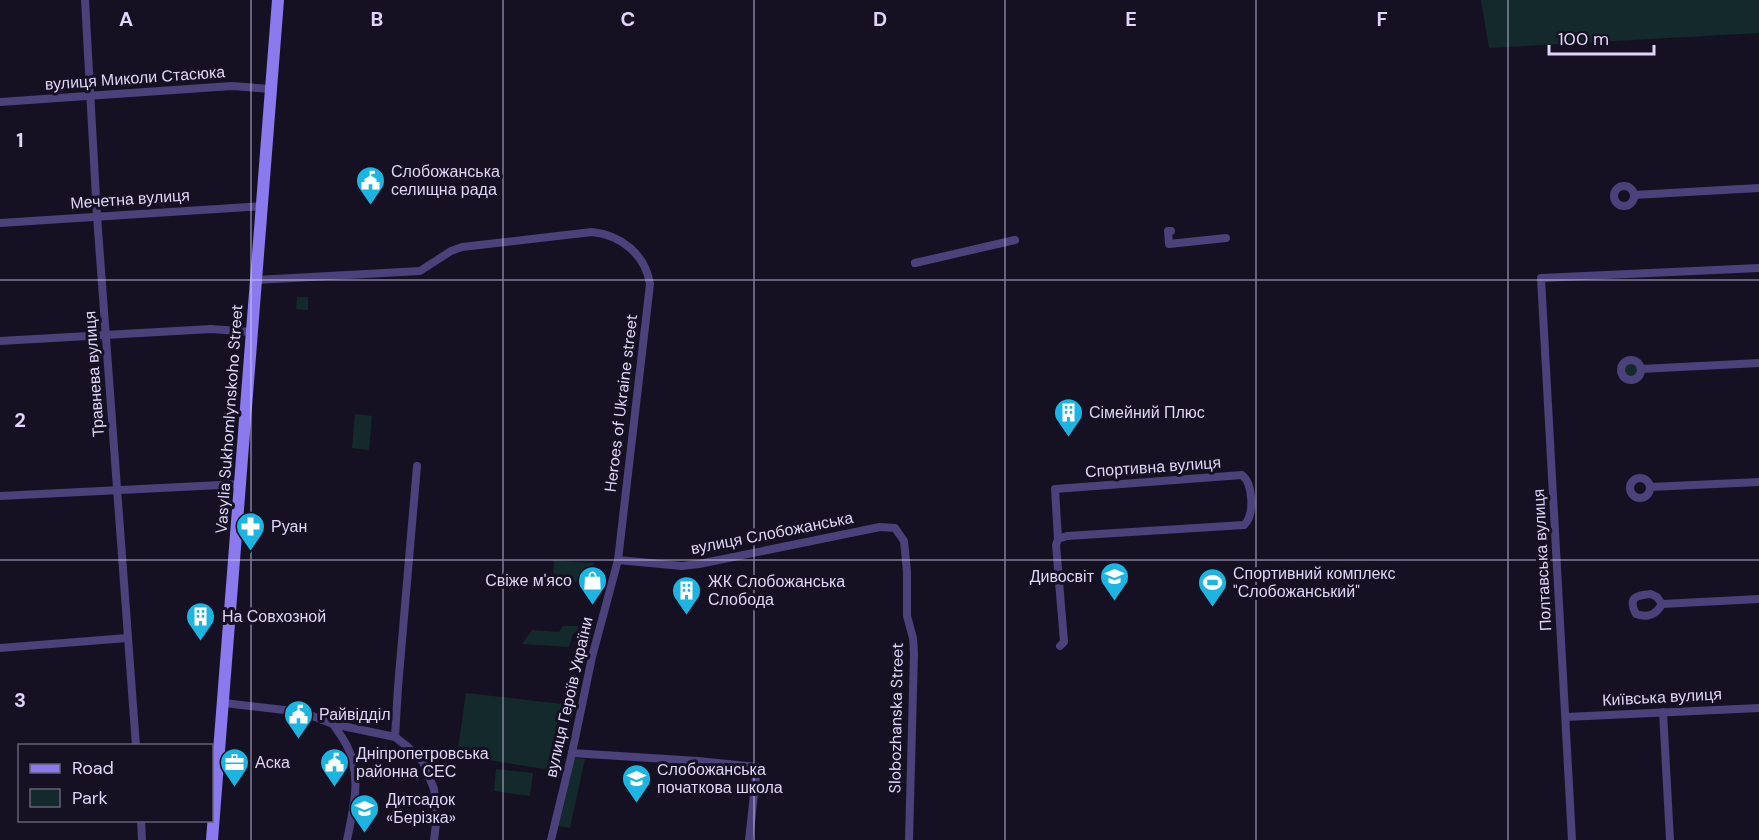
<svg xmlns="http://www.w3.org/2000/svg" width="1759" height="840" font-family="'DM Sans',sans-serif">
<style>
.green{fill:#14292b}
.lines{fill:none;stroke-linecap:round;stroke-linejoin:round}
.minor{stroke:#4b417b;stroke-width:8}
.secondary{stroke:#8b79ee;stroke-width:12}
.grid{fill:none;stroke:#dfd6fa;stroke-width:1.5;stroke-opacity:0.55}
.labels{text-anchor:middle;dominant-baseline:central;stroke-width:6;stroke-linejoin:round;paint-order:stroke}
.street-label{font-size:16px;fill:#dfd6fa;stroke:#161122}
.poi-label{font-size:16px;fill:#dfd6fa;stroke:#161122;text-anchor:start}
.grid-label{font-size:20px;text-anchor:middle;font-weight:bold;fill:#dfd6fa;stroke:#161122;stroke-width:6;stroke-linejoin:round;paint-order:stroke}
</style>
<rect width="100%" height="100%" fill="#161122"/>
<g class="green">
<polygon points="1481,0 1759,0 1759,33 1489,48"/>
<polygon points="297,297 308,297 308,310 296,309"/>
<circle cx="1631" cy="370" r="10"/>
<polygon points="355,414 372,416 369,450 352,448"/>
<polygon points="554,560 594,563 593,583 553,580"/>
<polygon points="563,626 578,626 578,632 573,633 569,647 522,644 532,630 559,632"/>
<polygon points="466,693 562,704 551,770 457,755"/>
<polygon points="574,758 585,759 570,828 558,826"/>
<polygon points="496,769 533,773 530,796 494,791"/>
</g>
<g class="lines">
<g class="minor">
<polyline points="85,0 97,216 136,746"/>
<polyline points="0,102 232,86 272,89"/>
<circle cx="1624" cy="196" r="10"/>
<polyline points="1634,195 1759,188"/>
<polyline points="0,223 262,206"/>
<polyline points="1171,231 1168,231 1169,244 1226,238"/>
<polyline points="915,263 1015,240"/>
<path d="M256 280 420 271 451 251 462 247 592 232C621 235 645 254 650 284L618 560 592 657 572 753 551 840"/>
<polyline points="0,341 211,329 252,332"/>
<circle cx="1631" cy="370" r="10"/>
<polyline points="1641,369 1759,363"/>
<circle cx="1640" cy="488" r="10"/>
<polyline points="1650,487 1759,482"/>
<polyline points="0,496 241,484"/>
<path d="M1058 539 1055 489 1242 475C1253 484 1255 515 1244 525L1067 536 1058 539 1056 545 1064 642 1060 646"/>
<polyline points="618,560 682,566 699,564 880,527 895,528 904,541 907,572 907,616 913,638 914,653 909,840"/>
<path d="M1651 594 1657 597 1662 604C1656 615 1648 618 1636 614 1627 597 1637 595 1651 594Z"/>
<polyline points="1662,604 1759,599"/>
<polyline points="0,648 127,638"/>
<polyline points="224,703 302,712 333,724 395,737 408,747 423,762 434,789 437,816 434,840"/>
<polyline points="1663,712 1670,840"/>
<polyline points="1566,717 1759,708"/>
<path d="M333 724C338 732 344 739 348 748 362 778 353 810 347 840"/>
<polyline points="395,737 398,687 417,466"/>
<polyline points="572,753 698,761 757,767"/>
<polyline points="141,820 142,840"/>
<polyline points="749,840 757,767"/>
<polyline points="1572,840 1541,278 1759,268"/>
</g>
<polyline class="secondary" points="212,840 278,0"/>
</g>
<path class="grid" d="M251 0V840M503 0V840M754 0V840M1005 0V840M1256 0V840M1508 0V840M0 280H1759M0 560H1759"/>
<defs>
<symbol id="civic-pin" viewBox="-11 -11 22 30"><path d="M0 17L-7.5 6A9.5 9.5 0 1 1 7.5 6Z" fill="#1cb4e0" stroke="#161122"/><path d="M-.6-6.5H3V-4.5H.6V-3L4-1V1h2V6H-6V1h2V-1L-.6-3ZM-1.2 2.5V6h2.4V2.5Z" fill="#fff"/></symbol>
<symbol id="building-pin" viewBox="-11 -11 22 30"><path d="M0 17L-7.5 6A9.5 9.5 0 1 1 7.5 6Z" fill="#1cb4e0" stroke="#161122"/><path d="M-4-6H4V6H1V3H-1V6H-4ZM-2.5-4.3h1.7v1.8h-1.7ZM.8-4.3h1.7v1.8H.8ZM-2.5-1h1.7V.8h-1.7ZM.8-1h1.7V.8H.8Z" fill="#fff"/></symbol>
<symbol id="pharmacy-pin" viewBox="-11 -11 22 30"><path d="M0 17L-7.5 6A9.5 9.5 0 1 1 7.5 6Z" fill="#1cb4e0" stroke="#161122"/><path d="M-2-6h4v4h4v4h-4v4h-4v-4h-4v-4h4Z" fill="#fff"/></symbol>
<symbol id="school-pin" viewBox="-11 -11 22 30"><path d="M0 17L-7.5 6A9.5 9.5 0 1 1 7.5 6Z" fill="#1cb4e0" stroke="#161122"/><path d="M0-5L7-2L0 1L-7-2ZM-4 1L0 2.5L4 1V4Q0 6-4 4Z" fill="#fff"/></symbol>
<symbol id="shop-pin" viewBox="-11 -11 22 30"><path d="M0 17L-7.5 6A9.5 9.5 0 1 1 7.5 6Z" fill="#1cb4e0" stroke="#161122"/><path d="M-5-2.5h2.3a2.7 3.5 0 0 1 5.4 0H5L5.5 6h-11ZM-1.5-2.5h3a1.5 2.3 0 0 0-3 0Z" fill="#fff"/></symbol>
<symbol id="stadium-pin" viewBox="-11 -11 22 30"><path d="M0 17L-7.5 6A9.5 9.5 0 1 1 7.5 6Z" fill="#1cb4e0" stroke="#161122"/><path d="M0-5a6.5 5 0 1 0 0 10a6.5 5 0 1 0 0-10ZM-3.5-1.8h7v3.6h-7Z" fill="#fff"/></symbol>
<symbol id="office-pin" viewBox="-11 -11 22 30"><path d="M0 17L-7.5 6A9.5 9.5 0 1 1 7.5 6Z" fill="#1cb4e0" stroke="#161122"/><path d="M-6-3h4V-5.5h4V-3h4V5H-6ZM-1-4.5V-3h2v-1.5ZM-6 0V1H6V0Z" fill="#fff"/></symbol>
</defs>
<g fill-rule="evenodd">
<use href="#civic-pin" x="354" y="164" width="33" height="45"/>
<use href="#building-pin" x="1052" y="396" width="33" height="45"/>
<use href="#pharmacy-pin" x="234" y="510" width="33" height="45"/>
<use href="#school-pin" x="1098" y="560" width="33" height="45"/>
<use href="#shop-pin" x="576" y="564" width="33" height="45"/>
<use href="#stadium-pin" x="1196" y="566" width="33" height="45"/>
<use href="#building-pin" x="670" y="574" width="33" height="45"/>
<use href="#building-pin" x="184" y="600" width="33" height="45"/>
<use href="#civic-pin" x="282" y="698" width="33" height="45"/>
<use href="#office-pin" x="218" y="746" width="33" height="45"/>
<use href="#civic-pin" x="318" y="746" width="33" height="45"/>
<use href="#school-pin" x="620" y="762" width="33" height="45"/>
<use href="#school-pin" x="348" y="792" width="33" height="45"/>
</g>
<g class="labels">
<g class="street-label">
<text transform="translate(135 78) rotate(-4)">вулиця Миколи Стасюка</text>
<text transform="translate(130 199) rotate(-4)">Мечетна вулиця</text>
<text transform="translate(94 374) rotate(-94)">Травнева вулиця</text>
<text transform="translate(621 403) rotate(-83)">Heroes of Ukraine street</text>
<text transform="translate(229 419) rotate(-86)">Vasylia Sukhomlynskoho Street</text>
<text transform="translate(1153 467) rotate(-4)">Спортивна вулиця</text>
<text transform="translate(772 533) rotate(-11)">вулиця Слобожанська</text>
<text transform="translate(1542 560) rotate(-93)">Полтавська вулиця</text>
<text transform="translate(569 697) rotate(-77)">вулиця Героїв України</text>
<text transform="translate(1662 697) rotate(-3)">Київська вулиця</text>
<text transform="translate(896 718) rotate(-89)">Slobozhanska Street</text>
</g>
<g class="poi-label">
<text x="391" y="171">Слобожанська<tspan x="391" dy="18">селищна рада</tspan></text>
<text x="1089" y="412">Сімейний Плюс</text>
<text x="271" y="526">Руан</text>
<text x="1233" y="573">Спортивний комплекс<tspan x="1233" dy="18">"Слобожанський"</tspan></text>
<text x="1094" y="576" text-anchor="end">Дивосвіт</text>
<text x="572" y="580" text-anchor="end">Свіже м'ясо</text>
<text x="708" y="581">ЖК Слобожанська<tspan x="708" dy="18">Слобода</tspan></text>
<text x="222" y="616">На Совхозной</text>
<text x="319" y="714">Райвідділ</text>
<text x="356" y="753">Дніпропетровська<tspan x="356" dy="18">районна СЕС</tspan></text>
<text x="255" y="762">Аска</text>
<text x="657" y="769">Cлобожанська<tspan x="657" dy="18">початкова школа</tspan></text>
<text x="386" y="799">Дитсадок<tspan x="386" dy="18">«Берізка»</tspan></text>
</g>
</g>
<g class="grid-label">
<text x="126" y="26">A</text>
<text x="377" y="26">B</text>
<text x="628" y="26">C</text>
<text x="880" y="26">D</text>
<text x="1131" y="26">E</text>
<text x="1382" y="26">F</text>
<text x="20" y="147">1</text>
<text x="20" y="427">2</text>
<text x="20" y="707">3</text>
</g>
<rect x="18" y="744" width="195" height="78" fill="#161122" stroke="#666078" stroke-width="1.5"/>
<rect x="30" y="764" width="30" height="9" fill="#8b79ee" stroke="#666078" stroke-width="1.5"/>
<text x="72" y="774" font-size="18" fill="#dfd6fa">Road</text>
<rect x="30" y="789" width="30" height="18" fill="#14292b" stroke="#666078" stroke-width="1.5"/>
<text x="72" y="804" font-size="18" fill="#dfd6fa">Park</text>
<path d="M1549 45v9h105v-9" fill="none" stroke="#dfd6fa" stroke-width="3"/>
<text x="1558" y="45" font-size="18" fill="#dfd6fa" stroke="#161122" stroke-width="4.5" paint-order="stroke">100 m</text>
</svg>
